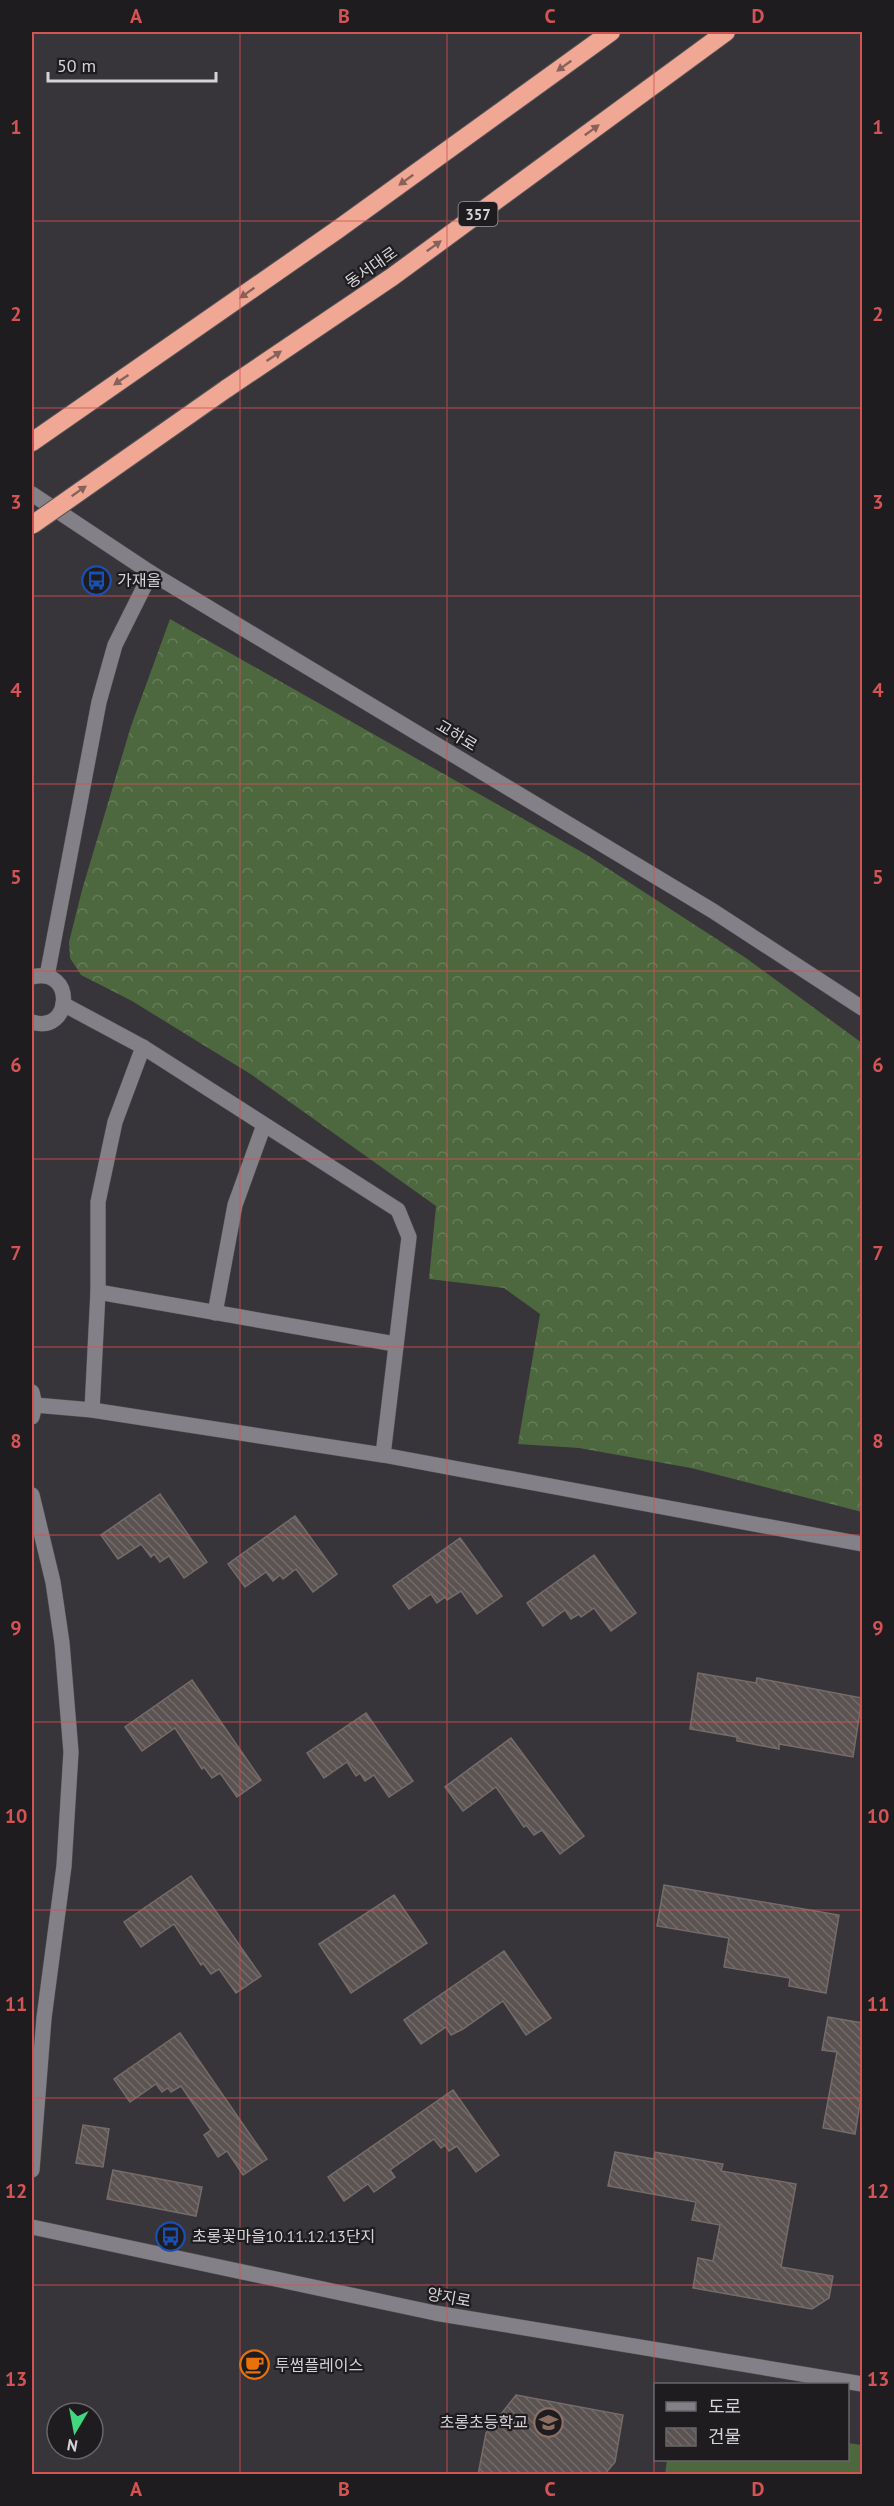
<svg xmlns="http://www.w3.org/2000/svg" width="894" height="2506" font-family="'PT Sans','Noto Sans KR',sans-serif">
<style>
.grass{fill:#4d673f}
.forest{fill:url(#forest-crowns)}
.building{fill:url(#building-back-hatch);stroke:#756c6a;stroke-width:1.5}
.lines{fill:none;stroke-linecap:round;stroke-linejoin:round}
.minor-casing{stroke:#555358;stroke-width:16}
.highway-casing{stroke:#555358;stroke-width:20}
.minor{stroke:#848087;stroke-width:15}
.highway{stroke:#f0a794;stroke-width:18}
.highway-bridge-casing{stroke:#555358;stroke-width:20;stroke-linecap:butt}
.highway-bridge{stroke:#f0a794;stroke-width:18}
.oneway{fill:#87625a}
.grid{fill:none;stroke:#d65354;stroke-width:1.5;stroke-opacity:0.55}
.labels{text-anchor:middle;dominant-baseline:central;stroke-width:4.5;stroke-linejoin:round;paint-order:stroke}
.shield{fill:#1e1c1f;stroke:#9e9ca0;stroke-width:1.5}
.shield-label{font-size:15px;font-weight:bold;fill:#d5d3d7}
.street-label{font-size:16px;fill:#d5d3d7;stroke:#1e1c1f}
.poi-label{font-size:16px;fill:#d5d3d7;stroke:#1e1c1f;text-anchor:start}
.neatline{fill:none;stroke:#d65354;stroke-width:2}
.grid-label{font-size:20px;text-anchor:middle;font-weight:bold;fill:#d65354}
</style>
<defs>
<pattern id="forest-crowns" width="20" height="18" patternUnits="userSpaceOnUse" patternTransform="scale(1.5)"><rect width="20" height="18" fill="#4d673f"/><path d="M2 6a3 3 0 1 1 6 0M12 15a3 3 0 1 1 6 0" fill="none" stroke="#667c5a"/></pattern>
<pattern id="building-back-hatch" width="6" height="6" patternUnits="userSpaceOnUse" patternTransform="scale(1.5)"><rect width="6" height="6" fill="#5b5351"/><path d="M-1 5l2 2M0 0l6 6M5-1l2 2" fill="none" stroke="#726b69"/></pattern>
</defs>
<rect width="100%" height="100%" fill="#37343a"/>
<polygon class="grass" points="848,2443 862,2445 862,2474 665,2474 667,2460 848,2460"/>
<polygon class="forest" points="170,619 587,855 746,958 862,1043 862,1512 691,1468 579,1448 518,1444 540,1314 504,1288 429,1279 436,1206 252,1075 132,1001 81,975 70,958 69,942 82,890 131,726"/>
<g class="building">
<polygon points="160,1494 207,1562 184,1578 169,1556 160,1562 154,1554 151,1557 141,1544 118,1559 101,1535"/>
<polygon points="295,1516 337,1574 313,1592 296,1569 283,1579 280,1575 273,1581 266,1572 245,1587 228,1564"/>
<polygon points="460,1538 502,1596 477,1614 461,1591 447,1600 445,1597 437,1603 431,1594 409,1609 393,1586"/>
<polygon points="594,1555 636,1613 611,1631 594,1608 581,1617 579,1614 571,1619 565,1610 543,1626 527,1603"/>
<polygon points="698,1673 756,1683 757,1678 862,1698 853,1757 779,1744 779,1749 737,1741 737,1737 690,1729"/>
<polygon points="192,1680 261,1780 237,1797 220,1773 212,1778 204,1767 202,1769 175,1728 142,1751 125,1727"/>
<polygon points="366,1713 413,1781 389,1797 374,1775 365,1781 360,1773 356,1776 347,1762 324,1778 307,1753"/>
<polygon points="511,1738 584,1836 560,1854 542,1830 534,1835 526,1825 524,1827 496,1787 463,1811 445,1787"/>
<polygon points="191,1876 261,1976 236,1993 219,1969 211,1974 203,1963 201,1965 174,1924 141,1947 124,1922"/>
<polygon points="664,1885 839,1915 826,1993 789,1986 790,1978 724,1967 729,1938 657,1926"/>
<polygon points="394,1895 427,1943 351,1993 319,1944"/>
<polygon points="504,1951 551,2018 526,2035 503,2001 463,2029 451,2035 446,2027 421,2044 404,2020"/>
<polygon points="828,2017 862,2023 862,2091 855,2134 823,2128 837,2052 822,2050"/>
<polygon points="180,2033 267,2159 243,2175 227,2151 218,2157 204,2135 211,2130 181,2086 171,2092 168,2088 162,2092 156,2084 130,2102 114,2079"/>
<polygon points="453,2090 499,2155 476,2172 457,2146 449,2151 445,2145 441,2148 434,2139 390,2170 395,2177 374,2192 368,2184 344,2201 328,2177"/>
<polygon points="83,2125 109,2129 103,2167 76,2163"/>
<polygon points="615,2152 654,2159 655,2152 723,2164 721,2171 796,2184 781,2267 833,2276 829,2298 812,2309 693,2288 698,2258 713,2261 720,2225 692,2220 696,2202 608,2186"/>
<polygon points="113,2170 202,2187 196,2216 107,2199"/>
<polygon points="516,2395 623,2415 615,2462 604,2475 478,2475 486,2433"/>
</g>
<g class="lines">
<defs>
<g id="minor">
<polyline points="32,494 151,573 713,911 862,1008"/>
<polyline points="47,976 99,702 115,645 151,573"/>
<path d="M32 977C76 966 72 1035 32 1022"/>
<polyline points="63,1004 143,1047 398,1210 409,1237 383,1455"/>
<polyline points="98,1292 395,1344"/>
<polyline points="215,1313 235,1205 264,1125"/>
<polyline points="32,1392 35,1405 32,1417"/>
<polyline points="35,1405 92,1410 383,1455 862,1544"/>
<polyline points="92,1410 98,1292 98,1202 115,1122 143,1047"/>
<polyline points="32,1495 53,1582 62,1643 71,1752 64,1866 44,2018 32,2170"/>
<polyline points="32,2227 435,2313 862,2384"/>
</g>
<g id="highway">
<polyline points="226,389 392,277 726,32"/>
<polyline points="32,442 337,230 611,32"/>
</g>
</defs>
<use href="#minor" class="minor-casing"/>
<use href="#highway" class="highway-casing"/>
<use href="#minor" class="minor"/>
<use href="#highway" class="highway"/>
<defs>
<polyline id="highway-bridge" points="32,525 226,389"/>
</defs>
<use href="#highway-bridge" class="highway-bridge-casing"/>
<use href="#highway-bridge" class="highway-bridge"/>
</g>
<defs><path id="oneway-solid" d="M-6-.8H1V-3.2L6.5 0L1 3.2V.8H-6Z" transform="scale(1.5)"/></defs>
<g class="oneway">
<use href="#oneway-solid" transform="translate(564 66) rotate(144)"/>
<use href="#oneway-solid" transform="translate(592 130) rotate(-36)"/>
<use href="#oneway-solid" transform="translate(406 180) rotate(144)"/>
<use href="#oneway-solid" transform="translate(434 246) rotate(-36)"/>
<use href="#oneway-solid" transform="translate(247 293) rotate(145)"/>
<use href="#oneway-solid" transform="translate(274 356) rotate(-34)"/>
<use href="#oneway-solid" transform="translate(121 380) rotate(146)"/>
<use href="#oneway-solid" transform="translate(79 491) rotate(-35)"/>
</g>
<path class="grid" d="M240 32V2474M447 32V2474M654 32V2474M32 221H862M32 408H862M32 596H862M32 784H862M32 971H862M32 1159H862M32 1347H862M32 1535H862M32 1722H862M32 1910H862M32 2098H862M32 2285H862"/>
<defs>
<symbol id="bus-ring" viewBox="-11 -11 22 22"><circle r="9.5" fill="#1e1c1f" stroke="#1a4fb4" stroke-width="1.5"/><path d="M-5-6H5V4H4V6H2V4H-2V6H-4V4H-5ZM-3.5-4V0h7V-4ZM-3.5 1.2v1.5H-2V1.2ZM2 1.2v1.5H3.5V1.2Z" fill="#1a4fb4"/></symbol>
<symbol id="cafe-ring" viewBox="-11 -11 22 22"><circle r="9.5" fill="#1e1c1f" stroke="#e8710a" stroke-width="1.5"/><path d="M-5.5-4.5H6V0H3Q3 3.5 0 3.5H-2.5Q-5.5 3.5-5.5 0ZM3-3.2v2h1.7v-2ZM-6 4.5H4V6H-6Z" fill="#e8710a"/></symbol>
<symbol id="school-ring" viewBox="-11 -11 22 22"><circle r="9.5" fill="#1e1c1f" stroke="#8d6e63" stroke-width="1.5"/><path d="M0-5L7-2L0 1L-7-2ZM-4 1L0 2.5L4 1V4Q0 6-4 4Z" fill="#8d6e63"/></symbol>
</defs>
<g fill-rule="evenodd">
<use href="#bus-ring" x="80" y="564" width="33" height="33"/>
<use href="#bus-ring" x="154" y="2220" width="33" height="33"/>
<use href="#cafe-ring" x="238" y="2348" width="33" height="33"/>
<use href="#school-ring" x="532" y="2406" width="33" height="33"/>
</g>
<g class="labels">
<rect class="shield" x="458.5" y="202" width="39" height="24" rx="4.5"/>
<g class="shield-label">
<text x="478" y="214">357</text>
</g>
<g class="street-label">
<text transform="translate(371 267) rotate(-35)">동서대로</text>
<text transform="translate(457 735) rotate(31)">교하로</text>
<text transform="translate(449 2297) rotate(10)">양지로</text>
</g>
<g class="poi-label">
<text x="117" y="580">가재울</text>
<text x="192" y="2236">초롱꽃마을10.11.12.13단지</text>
<text x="275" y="2365">투썸플레이스</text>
<text x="528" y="2422" text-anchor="end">초롱초등학교</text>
</g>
</g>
<rect width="894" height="2506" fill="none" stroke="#1e1c1f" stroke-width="66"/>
<rect x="654" y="2383" width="195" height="78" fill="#1e1c1f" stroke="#676569" stroke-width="1.5"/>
<rect x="666" y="2402" width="30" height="9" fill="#848087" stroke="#676569" stroke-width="1.5"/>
<text x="708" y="2413" font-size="18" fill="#d5d3d7">도로</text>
<rect x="666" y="2428" width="30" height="18" fill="url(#building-back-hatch)" stroke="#676569" stroke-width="1.5"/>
<text x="708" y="2443" font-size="18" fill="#d5d3d7">건물</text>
<g transform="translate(75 2431) rotate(190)"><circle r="28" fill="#1e1c1f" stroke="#676569" stroke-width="1.5"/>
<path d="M0-4.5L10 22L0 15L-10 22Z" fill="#41d77c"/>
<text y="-9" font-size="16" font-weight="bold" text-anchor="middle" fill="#d5d3d7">N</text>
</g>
<path d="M48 72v9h168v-9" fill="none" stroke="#d5d3d7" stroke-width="3"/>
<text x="57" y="72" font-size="18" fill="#d5d3d7" stroke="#1e1c1f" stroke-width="4.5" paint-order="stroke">50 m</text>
<rect x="33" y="33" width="828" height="2440" class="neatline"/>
<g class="grid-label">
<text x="136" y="23">A</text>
<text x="344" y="23">B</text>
<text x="550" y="23">C</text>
<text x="758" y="23">D</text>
<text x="16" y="134">1</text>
<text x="878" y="134">1</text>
<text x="16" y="321">2</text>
<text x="878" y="321">2</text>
<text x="16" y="509">3</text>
<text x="878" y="509">3</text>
<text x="16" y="697">4</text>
<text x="878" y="697">4</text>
<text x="16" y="884">5</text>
<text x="878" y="884">5</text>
<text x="16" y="1072">6</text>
<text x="878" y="1072">6</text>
<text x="16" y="1260">7</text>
<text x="878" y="1260">7</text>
<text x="16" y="1448">8</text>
<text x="878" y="1448">8</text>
<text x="16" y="1635">9</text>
<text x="878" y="1635">9</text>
<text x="16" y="1823">10</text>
<text x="878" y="1823">10</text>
<text x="16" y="2011">11</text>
<text x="878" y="2011">11</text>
<text x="16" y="2198">12</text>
<text x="878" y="2198">12</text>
<text x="16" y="2386">13</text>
<text x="878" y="2386">13</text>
<text x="136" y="2496">A</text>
<text x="344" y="2496">B</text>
<text x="550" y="2496">C</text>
<text x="758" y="2496">D</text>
</g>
</svg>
